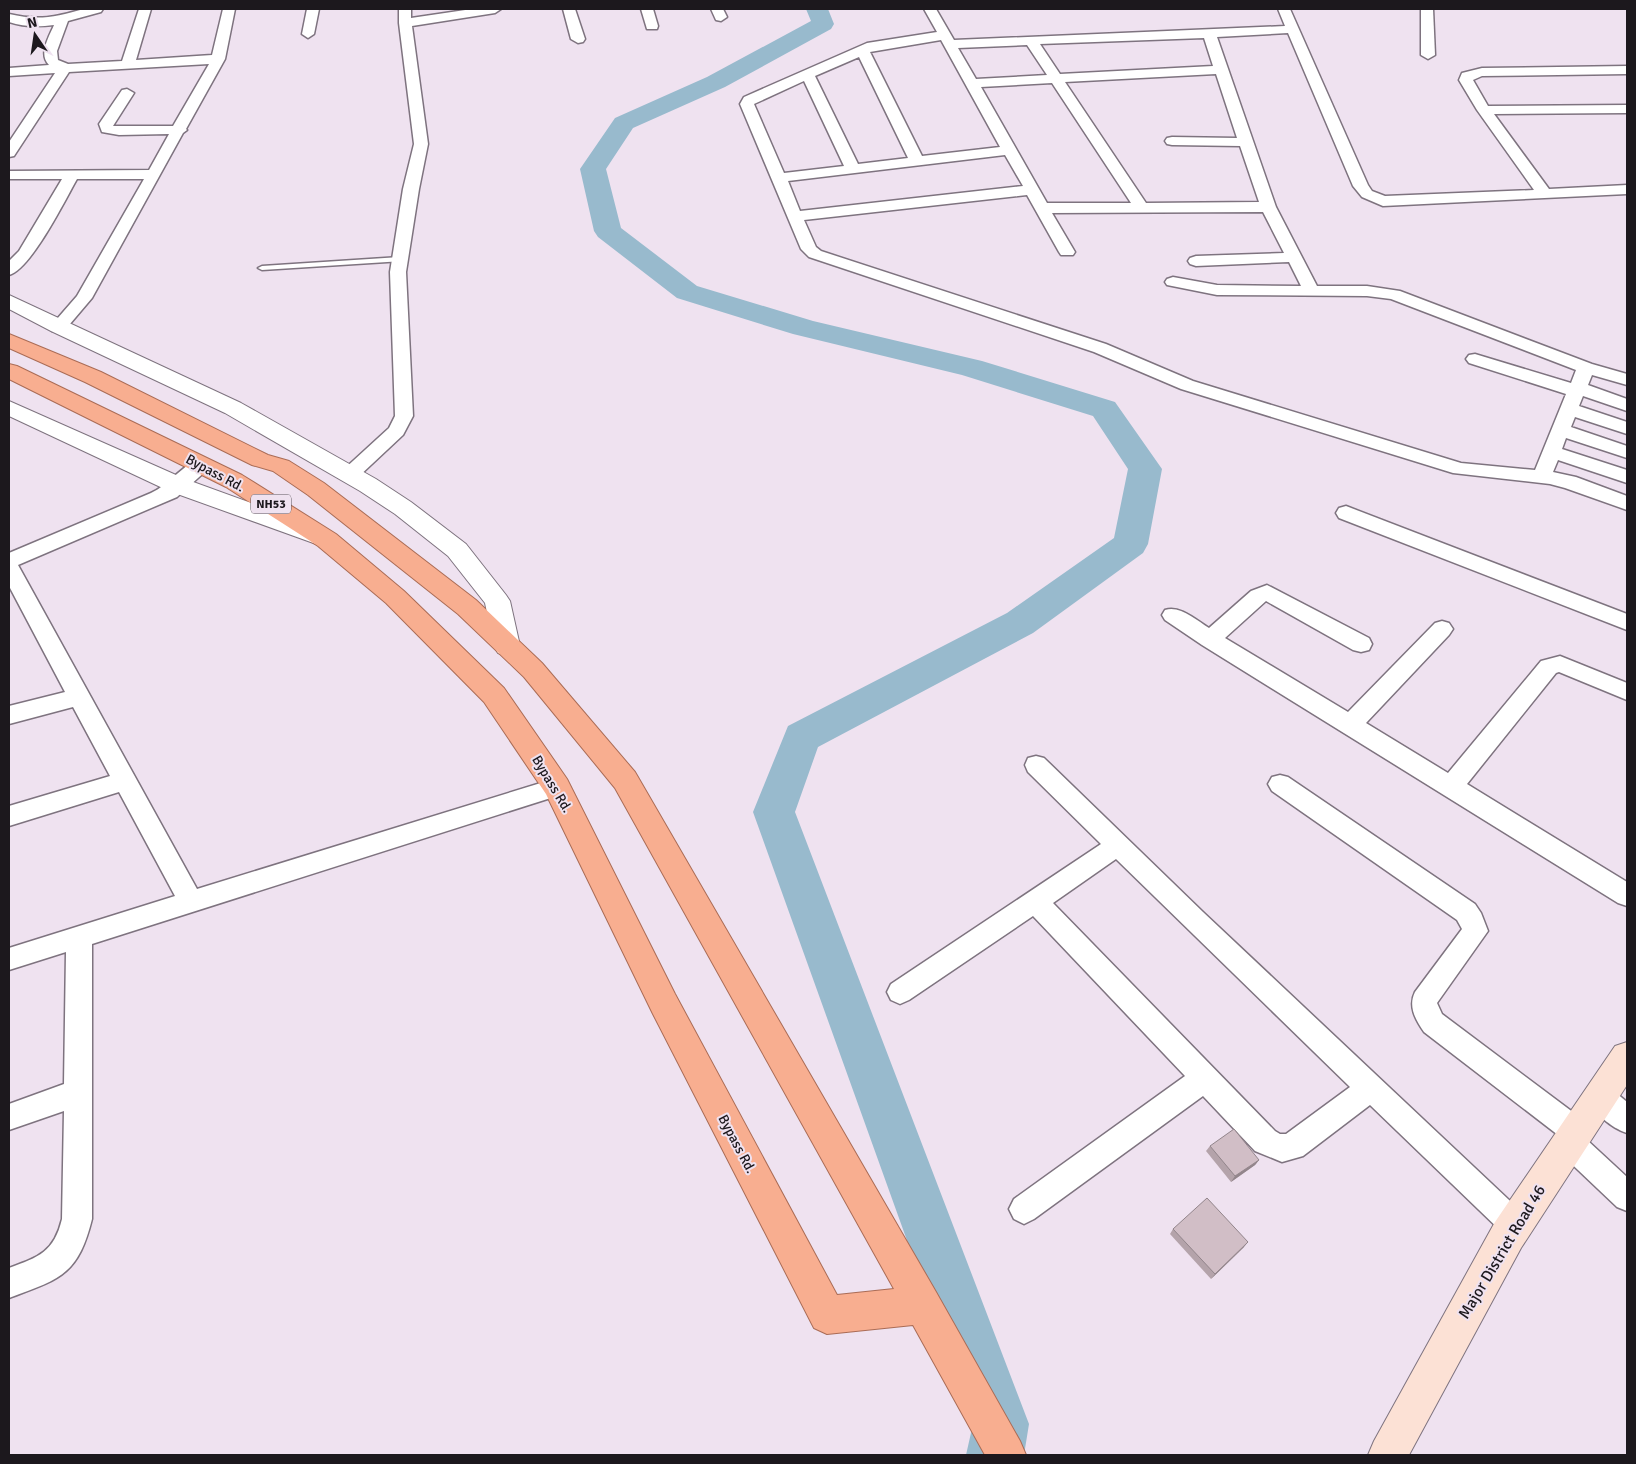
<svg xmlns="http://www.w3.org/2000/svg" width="1636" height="1464" font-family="Signika,sans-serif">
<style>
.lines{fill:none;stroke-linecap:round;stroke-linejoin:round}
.river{fill:#98bacd;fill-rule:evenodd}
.service-casing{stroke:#7e737f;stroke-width:3}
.minor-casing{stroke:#7e737f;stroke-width:3}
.tertiary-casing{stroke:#7e737f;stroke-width:2}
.secondary-casing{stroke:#7e737f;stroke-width:2}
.trunk-casing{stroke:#aa6c56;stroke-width:2}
.service{fill:#fff;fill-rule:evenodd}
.minor{fill:#fff;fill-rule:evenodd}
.tertiary{fill:#fff;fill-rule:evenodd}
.secondary{fill:#fce1d5;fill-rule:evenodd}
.trunk{fill:#f8ae90;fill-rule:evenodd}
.wall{fill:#b4a3aa}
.shaded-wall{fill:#92858b}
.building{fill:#d1bec6;stroke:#92858b}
.labels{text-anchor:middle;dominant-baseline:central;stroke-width:4;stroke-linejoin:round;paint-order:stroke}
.shield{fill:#efe2f0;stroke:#5b555c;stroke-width:1}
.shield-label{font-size:12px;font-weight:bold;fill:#1c181d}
.street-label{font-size:14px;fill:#1c181d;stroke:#efe2f0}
.near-street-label{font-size:16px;fill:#1c181d;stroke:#efe2f0}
</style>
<rect width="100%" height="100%" fill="#efe2f0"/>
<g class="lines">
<polygon class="river" points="806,9 828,9 834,24 831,29 725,87 633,128 606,169 621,228 697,286 813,321 982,361 1115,402 1162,469 1148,544 1143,553 1033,633 818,747 795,812 1029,1424 1024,1455 966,1455 973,1424 753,812 788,726 1007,613 1114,538 1128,469 1093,416 962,375 793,334 677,298 598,237 594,231 580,169 615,118 707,77 811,21"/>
<defs>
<polygon id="service" points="400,257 404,259 403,261 262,270 258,268 262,266"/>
<g id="minor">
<path d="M84 9H103L101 12 68 21 57 51 58 60 68 64 122 61 139 9H151L136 60 212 55 223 9H235L225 59 186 129 187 130 183 133 92 298 64 331H52L50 327 77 296 144 179H77C65 200 31 269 9 275V261L19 251 62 179H9V171L149 170 169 134 119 135 102 132 99 124 122 90 127 89 134 93 113 126H173L209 64 69 72 14 156 9 157V142L55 73 9 76V68L49 65C38 54 49 37 54 25 38 27 24 27 9 22V14C39 21 55 17 84 9Z"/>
<polygon points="307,9 319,9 314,34 308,38 302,34"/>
<polygon points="399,9 411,9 411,18 472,9 501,9 495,13 412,26 428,144 419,189 406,272 413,416 403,435 356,479 349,481 342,479 340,475 342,471 389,428 395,416 390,272 403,189 414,144 399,23"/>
<polygon points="563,9 575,9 585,39 583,42 578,43 571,39"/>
<polygon points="641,9 653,9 658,26 657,29 647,29"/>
<polygon points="711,9 723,9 727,17 721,21 716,20"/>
<path d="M924 9H936L954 40 1285 26 1278 9H1290L1368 185 1372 191 1385 196 1534 190 1477 110 1459 80 1462 73 1482 68 1627 66V74L1482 76 1473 80 1488 106 1627 105V113L1494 114 1549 189 1627 185V194L1383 206 1362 197 1353 186 1288 33 1217 37 1276 207 1317 286H1367L1400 291 1592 364 1627 374V385L1592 375 1588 385 1627 399V411L1583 396 1579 406 1627 422V434L1575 417 1571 427 1627 446V458L1566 438 1562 449 1627 470V483L1558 460 1553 472 1576 477 1627 496V510L1565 488 1550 484 1453 473 1181 389 1094 352 809 257 801 249 740 104 744 97 867 43 937 32ZM1204 38 1213 66 1060 74 1040 44ZM941 40 1000 147 922 156 870 52ZM1027 45 1047 75 976 79 958 48ZM859 57 908 158 858 164 815 76ZM1216 74 1237 138 1172 137 1167 138 1165 141 1167 144 1172 145 1240 146 1259 202 1146 203 1065 82ZM804 81 844 166 784 173 754 104ZM1052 83 1131 203H1047L981 87ZM1005 155 1023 186 800 211 788 181ZM1027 195 1059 252 1061 255H1073L1075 252 1052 213 1263 212 1284 253 1196 256 1190 258 1188 261 1190 264 1196 266 1289 262 1301 286 1217 285 1173 277 1167 279 1165 282 1167 285 1217 295 1367 296 1391 299 1576 370 1571 383 1475 354 1469 355 1466 359 1469 363 1566 394 1535 470 1461 463 1193 381 1106 344 821 251 816 247 804 220Z"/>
<polygon points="1421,9 1433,9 1435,55 1428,59 1421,55"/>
<path d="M201 459 208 461 210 465 208 469 177 497 18 565 197 889 557 778 565 780 569 787 565 794 557 796 92 944V1219C78 1275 60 1279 9 1298V1268C39 1257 54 1252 62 1219L64 1111 9 1130V1104L64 1084 66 952 9 970V948L175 896 119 792 9 826V806L110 776 73 707 9 724V706L65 692 9 586V553L151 493C169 485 184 463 201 459Z"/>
<polygon points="1346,506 1627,614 1627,630 1339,518 1336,513 1339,508"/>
<path d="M1267 585 1369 638 1372 644 1369 650 1361 652 1353 650 1266 601 1225 638 1348 712 1435 623 1442 621 1449 623 1453 629 1449 635 1366 723 1448 773 1541 661 1560 656 1627 683V700L1559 672 1556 673 1467 784 1627 882V906L1618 903 1202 645 1165 620 1162 615 1165 610C1180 605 1196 620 1209 628L1251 591Z"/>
<path d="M1036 756 1044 758 1203 912 1525 1215 1530 1225 1525 1235 1515 1240 1505 1235 1370 1105 1303 1156 1282 1162 1255 1151 1203 1096 1034 1219 1024 1224 1014 1219 1009 1209 1014 1199 1185 1076 1033 916 909 1000 900 1004 891 1000 887 992 891 984 1101 844 1028 772 1025 765 1028 758ZM1116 859 1350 1087 1286 1134H1280L1275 1131 1053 903Z"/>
<path d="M1280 775 1288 777 1475 904 1481 913 1488 931 1437 1003 1442 1014 1586 1122 1590 1132 1587 1140 1627 1177V1211L1617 1207 1559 1152 1555 1142 1558 1135 1424 1032C1415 1019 1408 1006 1415 992L1462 929 1457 920 1272 791 1268 784 1272 777Z"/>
<path d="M1600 1084 1610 1088 1627 1102V1133C1611 1128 1593 1112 1586 1097L1590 1088Z"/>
</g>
<g id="tertiary">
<polygon points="9,295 241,403 376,479 411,502 466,544 506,595 510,601 520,646 516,653 507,656 498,653 494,646 485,603 448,556 395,514 360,491 225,413 51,331 9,309"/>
<polygon points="9,401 185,479 328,531 331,537 328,543 319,545 169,491 9,416"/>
</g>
<polygon id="secondary" points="1627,1042 1627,1085 1521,1248 1409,1455 1368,1455 1374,1441 1495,1222 1615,1046"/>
<polygon id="trunk" points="9,334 101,372 268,455 289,461 324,483 476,600 542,663 635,772 936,1292 1020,1441 1026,1455 985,1455 913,1325 827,1334 814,1328 653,1014 546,794 484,702 386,603 318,546 226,487 9,379 9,364 17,366 242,475 336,534 404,591 504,688 567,779 675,994 837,1295 894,1289 615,788 524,677 458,614 308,495 273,471 252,465 85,382 9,348"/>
</defs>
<use href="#service" class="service-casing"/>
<use href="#minor" class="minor-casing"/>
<use href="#tertiary" class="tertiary-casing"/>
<use href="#secondary" class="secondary-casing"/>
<use href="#trunk" class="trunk-casing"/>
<use href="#service" class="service"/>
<use href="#minor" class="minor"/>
<use href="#tertiary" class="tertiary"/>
<use href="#secondary" class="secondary"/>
<use href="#trunk" class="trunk"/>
</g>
<g class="wall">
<polygon points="1210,1146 1259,1160 1255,1165 1231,1182 1206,1151"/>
<polygon points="1173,1229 1244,1247 1211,1279 1170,1234"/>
</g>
<g class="shaded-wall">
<polygon points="1259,1160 1255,1165 1231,1182 1235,1176"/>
<polygon points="1248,1242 1244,1247 1211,1279 1215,1274"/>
</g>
<g class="building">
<polygon points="1234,1129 1259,1160 1235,1176 1210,1146"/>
<polygon points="1207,1198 1248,1242 1215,1274 1173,1229"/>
</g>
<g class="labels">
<rect class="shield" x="251" y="494.5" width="40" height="19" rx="4"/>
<g class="shield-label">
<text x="271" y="504">NH53</text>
</g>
<g class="street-label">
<text transform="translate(215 473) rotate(28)">Bypass Rd.</text>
<text transform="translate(552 784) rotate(59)">Bypass Rd.</text>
<text transform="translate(737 1144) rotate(62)">Bypass Rd.</text>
</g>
<g class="near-street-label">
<text transform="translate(1502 1252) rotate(-59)">Major District Road 46</text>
</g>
</g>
<rect width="1636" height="1464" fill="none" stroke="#1c181d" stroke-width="20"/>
<g transform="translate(35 35) rotate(347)" stroke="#efe2f0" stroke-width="4" paint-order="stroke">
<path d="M0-4L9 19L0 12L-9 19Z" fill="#1c181d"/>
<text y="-8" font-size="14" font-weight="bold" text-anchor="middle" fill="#1c181d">N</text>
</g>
</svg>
